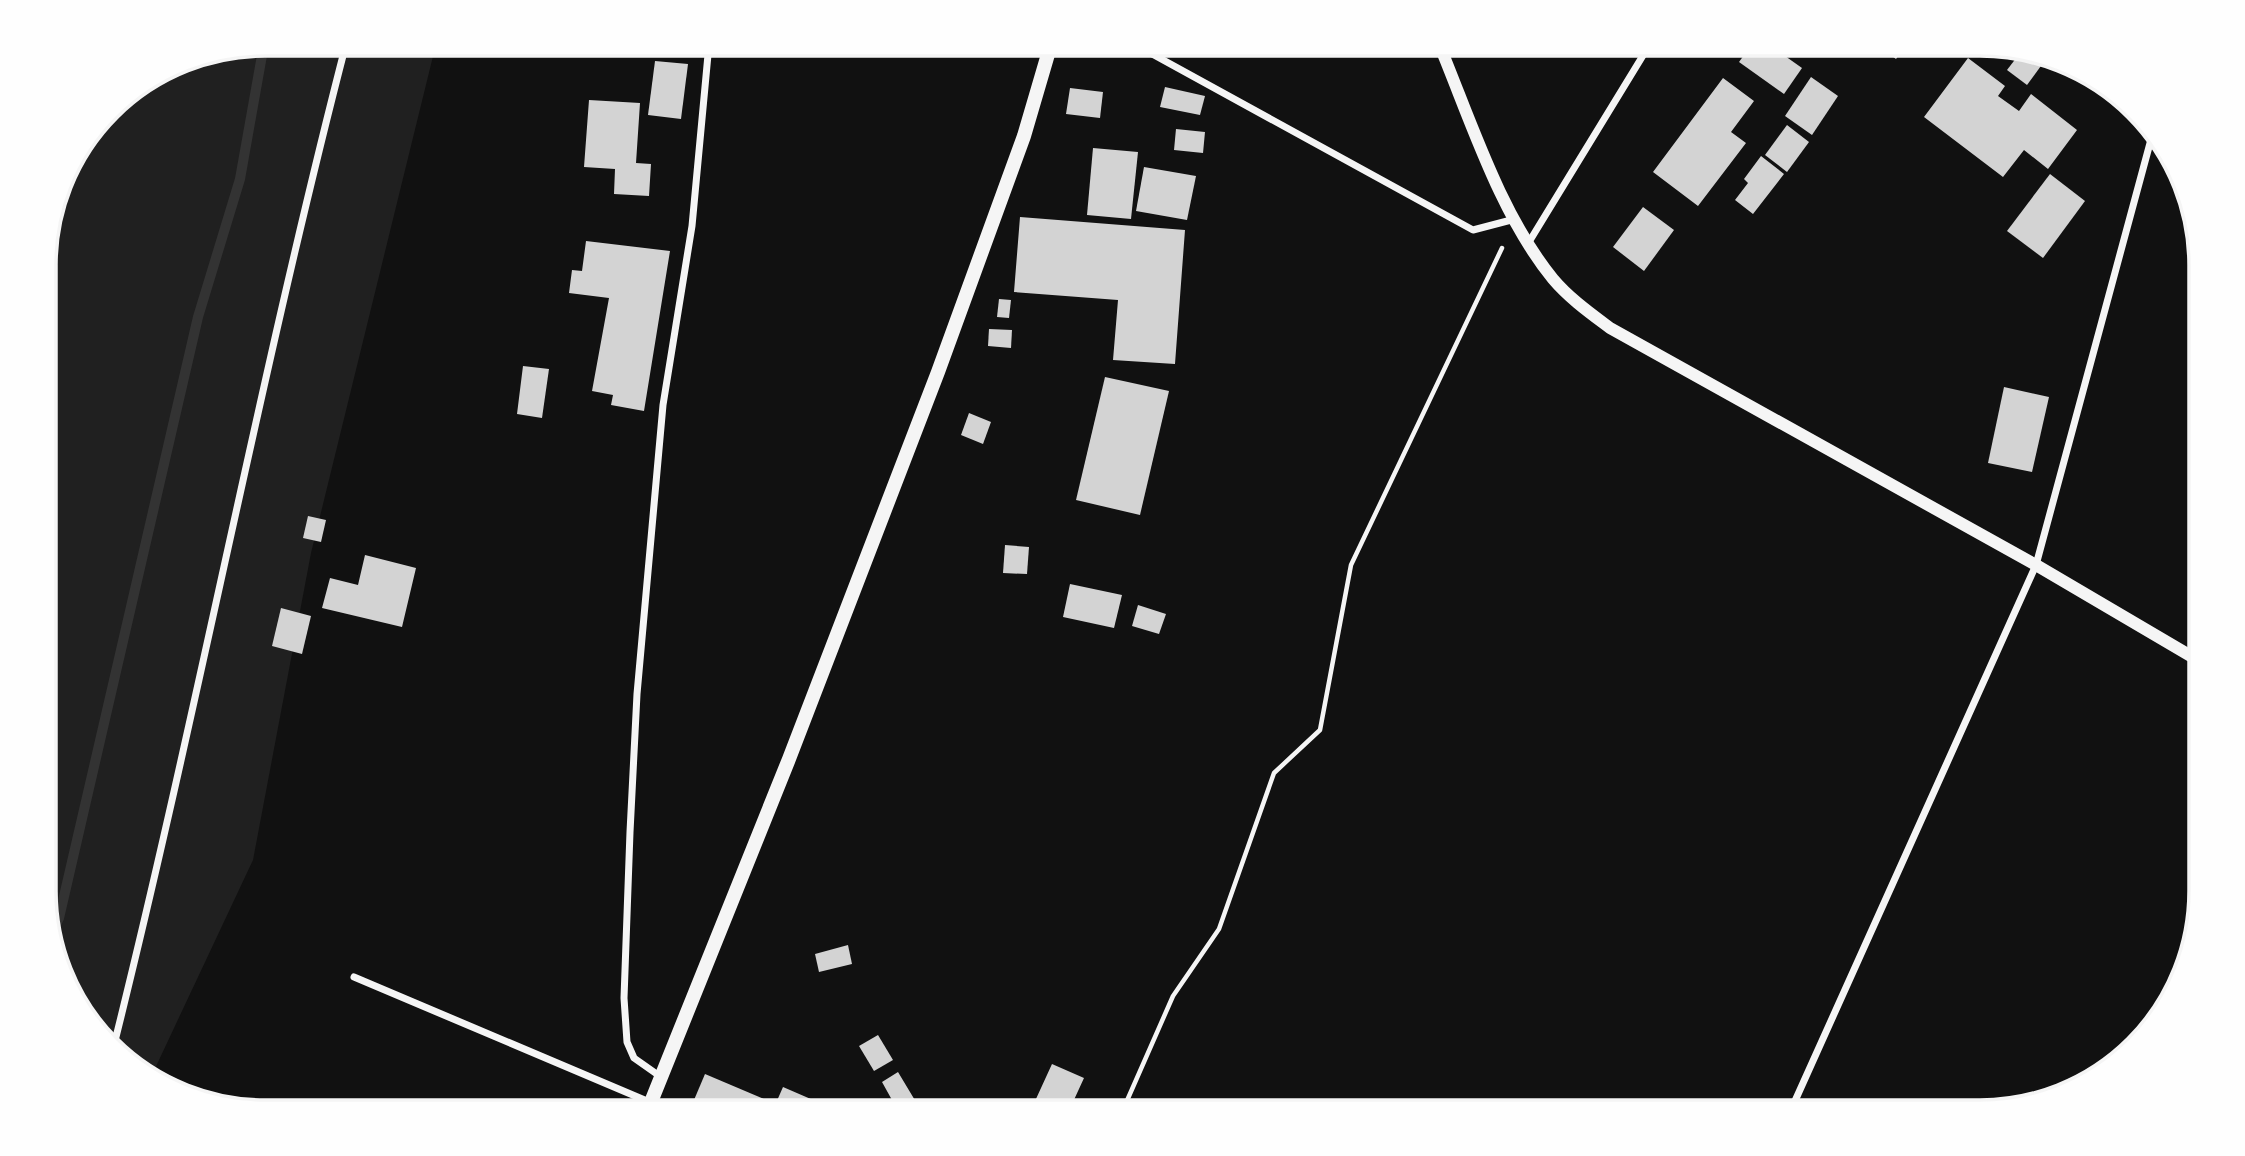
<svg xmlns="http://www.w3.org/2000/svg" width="2245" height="1156" font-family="'Archivo Narrow',sans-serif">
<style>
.green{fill:#202020}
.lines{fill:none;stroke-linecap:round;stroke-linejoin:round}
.stream{stroke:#333;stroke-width:10}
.building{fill:#d3d3d3}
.path{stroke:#f5f5f5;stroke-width:4.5}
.minor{stroke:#f5f5f5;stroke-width:7}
.tertiary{stroke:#f5f5f5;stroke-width:12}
.secondary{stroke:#f5f5f5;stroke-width:14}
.rim{fill:none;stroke:#f5f5f5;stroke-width:3.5}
</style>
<rect width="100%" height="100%" fill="#111"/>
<polygon class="green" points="265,44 436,44 311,553 253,860 151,1077 89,1025 46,920 44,250 67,167 119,99 181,60"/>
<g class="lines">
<polyline class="stream" points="51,934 59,918 198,317 240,179 264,44"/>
</g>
<g class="building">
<polygon points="600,44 644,44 644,50 600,52"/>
<polygon points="1752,44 1768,44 1802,68 1784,94 1739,62"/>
<polygon points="1876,44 1907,44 1896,59"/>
<polygon points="2020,53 2046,59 2027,85 2007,70"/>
<polygon points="1968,58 2005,86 1998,96 2019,111 2031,94 2077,130 2048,169 2024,150 2003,177 1924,117"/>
<polygon points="655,61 688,64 681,119 648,115"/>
<polygon points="1811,77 1838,96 1812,135 1785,116"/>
<polygon points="1723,78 1754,101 1731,132 1746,143 1698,206 1653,172"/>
<polygon points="1165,87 1205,96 1200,115 1160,107"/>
<polygon points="1070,88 1103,92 1100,118 1066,114"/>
<polygon points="589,100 640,103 636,163 651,164 649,196 614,194 615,169 584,167"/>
<polygon points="1787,125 1809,142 1787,172 1765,155"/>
<polygon points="1176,129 1205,132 1203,153 1174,150"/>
<polygon points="1093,148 1138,152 1131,219 1087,215"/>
<polygon points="1761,156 1784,174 1753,214 1735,200 1748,183 1744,179"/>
<polygon points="1144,167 1196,176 1187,220 1136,211"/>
<polygon points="2050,174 2085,201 2043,258 2007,231"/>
<polygon points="1643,207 1674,230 1644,271 1613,247"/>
<polygon points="1020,217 1185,230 1175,364 1113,360 1118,300 1014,292"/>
<polygon points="586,241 670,251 644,411 611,405 613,395 592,391 609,298 569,293 572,270 582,271"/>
<polygon points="999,299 1011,300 1009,318 997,317"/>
<polygon points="989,329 1012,330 1011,348 988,346"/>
<polygon points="523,366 549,369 542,418 517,414"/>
<polygon points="1105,377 1169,391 1140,515 1076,500"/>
<polygon points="2004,387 2049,397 2032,472 1988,463"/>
<polygon points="969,413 991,422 983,444 961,435"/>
<polygon points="308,516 326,520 321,542 303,538"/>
<polygon points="1005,545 1029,547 1027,574 1003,573"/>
<polygon points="365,555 416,568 402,627 322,608 330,578 358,585"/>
<polygon points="1070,584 1122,595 1114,628 1063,617"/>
<polygon points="1138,605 1166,614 1159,634 1132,626"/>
<polygon points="281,608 311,616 302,654 272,646"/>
<polygon points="848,945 852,964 819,972 815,954"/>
<polygon points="878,1035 893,1060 874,1071 859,1046"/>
<polygon points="1052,1064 1084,1078 1073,1102 1083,1107 1080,1112 1030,1112"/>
<polygon points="898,1072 922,1112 871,1112 892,1100 882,1082"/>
<polygon points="705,1074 771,1102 767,1112 723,1112 694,1100"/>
<polygon points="783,1087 820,1103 816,1112 772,1112"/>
</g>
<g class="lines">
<polyline class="path" points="1122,1112 1173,996 1219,929 1274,773 1320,730 1351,565 1502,248"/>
<g class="minor">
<polyline points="1134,44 1473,230 1515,219"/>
<polyline points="1529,242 1650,44"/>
<polyline points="354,977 673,1112"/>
<path d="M114 1045C197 713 260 376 346 44"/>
<polyline points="661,1077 634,1058 627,1042 624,998 630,832 637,694 663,405 692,226 709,44"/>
<polyline points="1790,1112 2036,565 2153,132"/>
</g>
<path class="tertiary" d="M1439 44C1471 121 1500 214 1553 279 1569 298 1590 313 1610 328L2036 565 2201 662"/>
<polyline class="secondary" points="647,1112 789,759 938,372 1024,136 1051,44"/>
</g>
<path d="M0 0H2245V1156H0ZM265 56H1980A209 209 0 0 1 2189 265V891A209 209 0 0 1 1980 1100H265A209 209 0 0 1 56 891V265A209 209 0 0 1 265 56Z" fill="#fefefe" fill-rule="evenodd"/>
<path class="rim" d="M265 56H1980A209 209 0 0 1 2189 265V891A209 209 0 0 1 1980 1100H265A209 209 0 0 1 56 891V265A209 209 0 0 1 265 56Z"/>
</svg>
